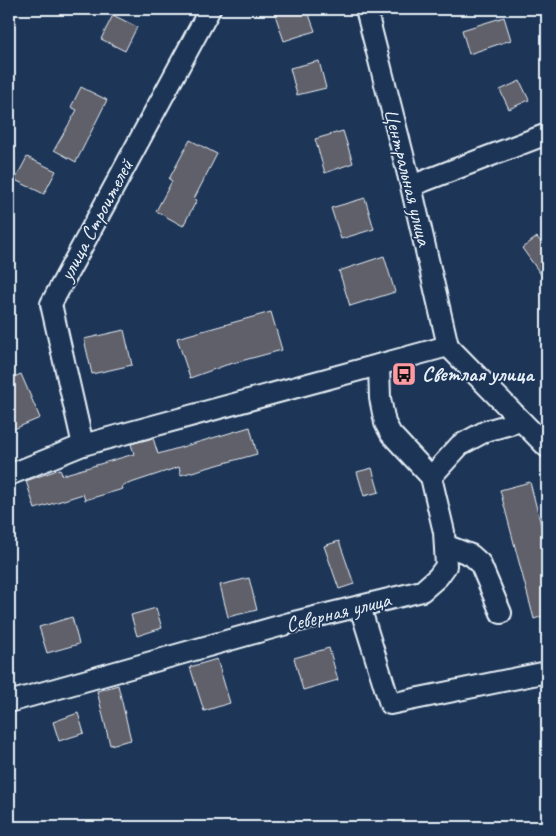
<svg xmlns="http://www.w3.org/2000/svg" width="556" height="836" font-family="Caveat,sans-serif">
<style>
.building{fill:#60606a;stroke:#e8f1f8}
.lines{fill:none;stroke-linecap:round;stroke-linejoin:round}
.minor-casing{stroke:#e8f1f8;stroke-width:24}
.minor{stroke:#1d3557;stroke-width:20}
.labels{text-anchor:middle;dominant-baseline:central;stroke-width:4;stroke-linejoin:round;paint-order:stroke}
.street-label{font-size:21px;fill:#e8f1f8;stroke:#1d3557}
.poi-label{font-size:21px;font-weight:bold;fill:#e8f1f8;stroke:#1d3557;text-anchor:start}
</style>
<rect width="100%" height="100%" fill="#1d3557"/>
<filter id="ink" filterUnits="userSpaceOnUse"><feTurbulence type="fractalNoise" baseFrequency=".02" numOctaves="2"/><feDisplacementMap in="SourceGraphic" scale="10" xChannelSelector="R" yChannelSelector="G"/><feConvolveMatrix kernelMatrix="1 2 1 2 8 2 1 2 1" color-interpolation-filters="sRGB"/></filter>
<g filter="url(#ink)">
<g class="building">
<polygon points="273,9 307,9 315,31 284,41"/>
<polygon points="113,15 137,27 125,51 101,39"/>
<polygon points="504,17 511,40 469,54 462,30"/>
<polygon points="319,61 326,88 297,95 290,68"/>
<polygon points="520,81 529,100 509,109 500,90"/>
<polygon points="81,87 107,100 76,162 54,150 77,110 71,107"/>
<polygon points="343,131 353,163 325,173 315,139"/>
<polygon points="190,140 217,154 194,199 197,200 183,226 156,211 172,181 169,179"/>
<polygon points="27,157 56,171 44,194 15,180"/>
<polygon points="365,198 374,229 341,239 331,208"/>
<polygon points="537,237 547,250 547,283 522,248"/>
<polygon points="384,256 395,292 350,306 339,271"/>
<polygon points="271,312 282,350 226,365 190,378 177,338"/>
<polygon points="124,330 132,365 92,374 84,339"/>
<polygon points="21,374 40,418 9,431 9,379"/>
<polygon points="250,427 257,454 181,475 179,467 122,486 123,489 85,500 83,494 35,509 26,481 60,469 62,475 134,454 131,444 153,438 158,454"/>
<polygon points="372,468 379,492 364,496 357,472"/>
<polygon points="530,482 547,548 547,615 534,619 500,490"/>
<polygon points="339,541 354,584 339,589 324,546"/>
<polygon points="249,578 257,610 228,617 220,585"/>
<polygon points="156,608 162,628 137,636 131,615"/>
<polygon points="72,617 79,644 47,653 39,627"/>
<polygon points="329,648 338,680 303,690 294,658"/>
<polygon points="217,659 230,703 204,711 190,667"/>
<polygon points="118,685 131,740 110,745 97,691"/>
<polygon points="78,713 84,733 59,741 53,722"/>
</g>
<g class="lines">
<defs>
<g id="minor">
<polyline points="366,9 411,186 448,346"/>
<polyline points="411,186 547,134"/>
<polyline points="448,346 547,447"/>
<polyline points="83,445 51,304 210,9"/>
<polyline points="9,475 83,445 448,346"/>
<polyline points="431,477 460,445 486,431 521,421"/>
<polyline points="445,545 471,555 480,563 501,613"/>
<polyline points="360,607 390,704 547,672"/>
<polyline points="9,702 290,623 422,591 438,577 446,566 444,532 431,477 391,434 385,423 380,398 379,365"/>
</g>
</defs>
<use href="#minor" class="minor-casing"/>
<use href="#minor" class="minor"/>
</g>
</g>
<defs>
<symbol id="bus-square" viewBox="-11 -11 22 22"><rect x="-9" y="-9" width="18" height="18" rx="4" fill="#ff9aa2" stroke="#1d3557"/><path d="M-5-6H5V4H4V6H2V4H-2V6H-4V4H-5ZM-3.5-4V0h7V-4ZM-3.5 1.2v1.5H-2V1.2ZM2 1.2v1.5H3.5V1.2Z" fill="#111"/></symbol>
</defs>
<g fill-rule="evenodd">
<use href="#bus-square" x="390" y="360" width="28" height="28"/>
</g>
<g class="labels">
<g class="street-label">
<text transform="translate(408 177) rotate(76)">Центральная улица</text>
<text transform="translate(96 220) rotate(-62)">улица Строителей</text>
<text transform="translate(338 612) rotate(-14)">Северная улица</text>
</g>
<g class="poi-label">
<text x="422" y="374">Светлая улица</text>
</g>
</g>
<rect width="556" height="836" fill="none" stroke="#1d3557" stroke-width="30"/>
<rect x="15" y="15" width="526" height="806" fill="none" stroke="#e8f1f8" stroke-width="2" filter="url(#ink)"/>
</svg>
